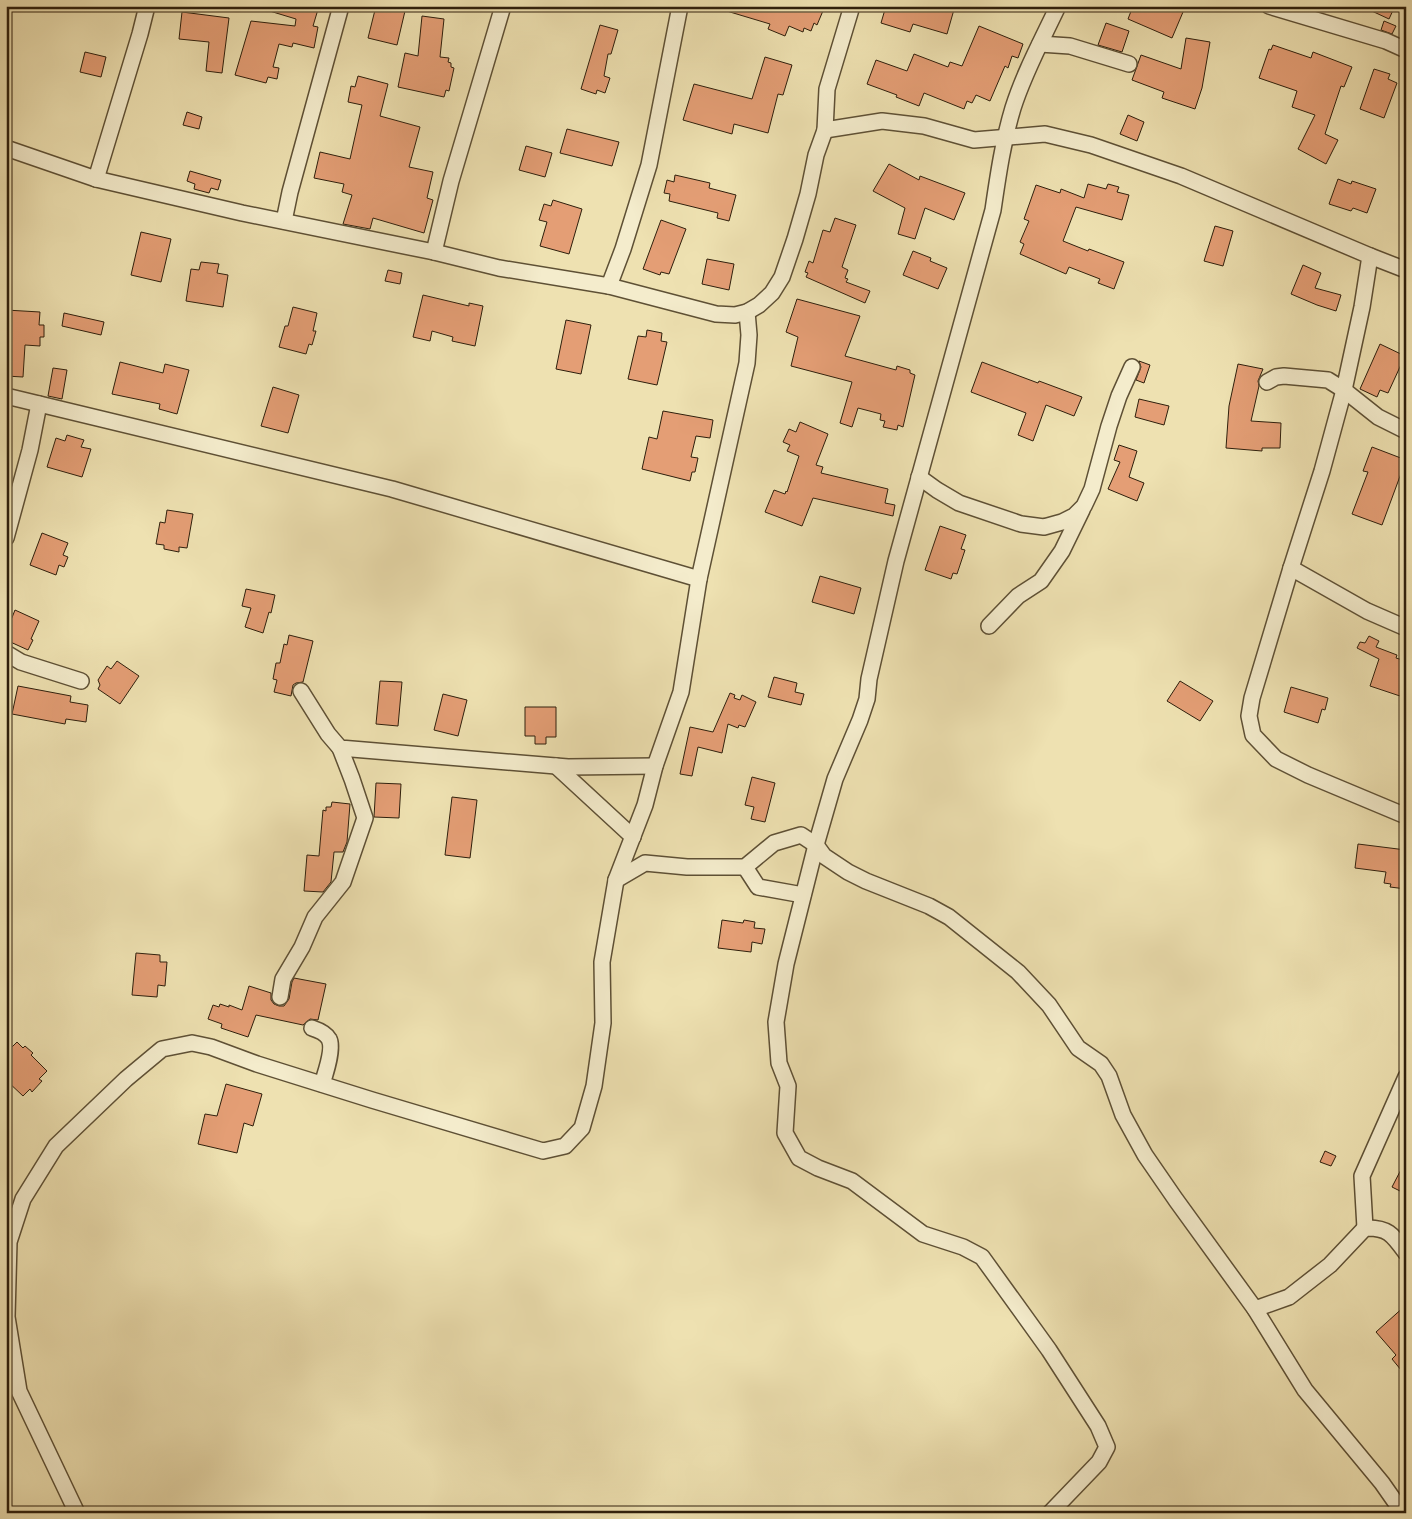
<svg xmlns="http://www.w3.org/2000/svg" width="1412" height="1519" font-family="'Libre Bodoni',serif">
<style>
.building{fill:#e49e75;stroke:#2e1f0c}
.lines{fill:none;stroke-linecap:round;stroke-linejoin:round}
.minor-casing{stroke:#5e5035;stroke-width:18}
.minor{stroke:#f4eccc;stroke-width:15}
</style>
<rect width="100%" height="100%" fill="#eee1b1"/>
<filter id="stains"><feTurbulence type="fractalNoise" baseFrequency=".004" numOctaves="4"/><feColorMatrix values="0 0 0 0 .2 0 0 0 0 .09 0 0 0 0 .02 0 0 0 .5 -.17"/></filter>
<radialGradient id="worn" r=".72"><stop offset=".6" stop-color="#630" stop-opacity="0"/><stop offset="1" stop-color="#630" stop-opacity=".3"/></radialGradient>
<g class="building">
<polygon points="264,6 319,6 313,26 318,27 314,48 293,43 292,47 279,44 273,67 279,68 277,79 268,77 266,83 235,75 251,21 295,26 296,19 263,9"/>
<polygon points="376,6 386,6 405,11 397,45 368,38"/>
<polygon points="721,6 825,6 817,25 814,23 811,31 804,28 803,32 789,26 785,36 768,29 770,24 720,9"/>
<polygon points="886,6 955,6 947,34 913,24 910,32 881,23"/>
<polygon points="1133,6 1170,6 1183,12 1172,38 1128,19"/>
<polygon points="1361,6 1395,6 1389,19"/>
<polygon points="182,12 229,18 222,73 206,71 209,42 179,39"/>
<polygon points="422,16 444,19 440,57 449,58 448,62 451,63 451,67 454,68 449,91 446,90 444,97 398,87 405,53 418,56"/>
<polygon points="1384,21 1396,26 1392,34 1381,30"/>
<polygon points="1106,23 1129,31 1122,52 1098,45"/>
<polygon points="600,25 618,30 611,54 608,54 604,76 610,78 605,93 597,90 596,94 581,89"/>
<polygon points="979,26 1023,44 1018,58 1012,56 1008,68 1005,66 990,101 976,95 972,103 967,101 964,109 924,93 919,106 896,97 897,95 867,84 876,60 907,71 914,54 948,67 950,62 962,66"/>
<polygon points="1186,38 1210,42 1202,88 1195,109 1162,98 1164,92 1132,80 1141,55 1181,69"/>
<polygon points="1273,45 1311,58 1313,52 1352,67 1344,87 1341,86 1325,134 1338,140 1326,164 1298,149 1315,115 1292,107 1297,91 1259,78 1269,49 1271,50"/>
<polygon points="85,52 106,57 101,77 80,72"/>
<polygon points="765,57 792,65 783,95 778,94 768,133 734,124 732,134 683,120 694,84 752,99"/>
<polygon points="1374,69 1390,74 1388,79 1397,83 1384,118 1360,109"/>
<polygon points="358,76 388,84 380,116 420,127 409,167 433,172 427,198 433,200 424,233 373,218 370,229 343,224 352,195 342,192 344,184 314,178 320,152 350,159 362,105 348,102 351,86 355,87"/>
<polygon points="187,112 202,117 199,129 183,125"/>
<polygon points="1128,115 1144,122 1137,141 1120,134"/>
<polygon points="567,129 619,142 612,166 560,153"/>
<polygon points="526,146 552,153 545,177 519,170"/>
<polygon points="889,164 919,180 920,176 965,193 954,220 925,208 915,239 898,234 905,208 873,191"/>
<polygon points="190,171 221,180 218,190 211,188 209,193 194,189 195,184 187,181"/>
<polygon points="675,175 710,183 709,188 736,195 729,221 717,218 718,213 669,201 670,194 664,193 667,180 674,182"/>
<polygon points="1338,179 1351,184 1352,181 1376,189 1367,213 1353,208 1351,211 1329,204"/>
<polygon points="1088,184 1106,189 1108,184 1119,187 1117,192 1129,195 1122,220 1076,207 1063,241 1088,251 1089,249 1124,262 1114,289 1098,283 1100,279 1069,267 1066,274 1020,254 1024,244 1020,242 1029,221 1024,219 1036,185 1060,193 1061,189 1084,198"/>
<polygon points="553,200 582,209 569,254 540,246 547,222 539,220 544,204 551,206"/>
<polygon points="835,218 856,225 842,267 848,270 845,278 848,279 846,282 870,291 865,303 806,277 808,273 805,272 809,261 813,263 823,230 830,232"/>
<polygon points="661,220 686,229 669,274 661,272 660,275 643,269"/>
<polygon points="1215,226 1233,231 1223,266 1204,261"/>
<polygon points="141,232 171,239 161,282 131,275"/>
<polygon points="913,251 931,258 930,261 947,268 938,289 903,275"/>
<polygon points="707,259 734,264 729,290 702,284"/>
<polygon points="201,262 219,264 217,273 228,275 223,307 186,301 191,269 199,270"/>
<polygon points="1303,265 1321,273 1315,288 1341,295 1336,311 1317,305 1291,294"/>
<polygon points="388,270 402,273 400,284 385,281"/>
<polygon points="423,295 469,306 469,303 483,306 475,346 452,341 453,337 432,331 430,341 413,337"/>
<polygon points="797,299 860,316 845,356 896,370 897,366 910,370 910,373 915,375 903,427 898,425 897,430 883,427 885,421 880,420 881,414 858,408 852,427 840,423 852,382 791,366 798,337 786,332"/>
<polygon points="293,307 317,313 313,331 316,331 312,345 309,344 306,354 279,347 285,326 288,326"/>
<polygon points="6,310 40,312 39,325 44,325 44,337 40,337 40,346 25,345 23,377 6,376"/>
<polygon points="64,313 104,322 101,335 62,326"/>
<polygon points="566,320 591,325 581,374 556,369"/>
<polygon points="647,330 662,333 661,341 667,342 657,385 628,379 638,336 646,337"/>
<polygon points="1380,344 1405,356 1388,393 1380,390 1377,397 1360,389"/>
<polygon points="1139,361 1150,365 1144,383 1136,380 1141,367"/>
<polygon points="120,362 163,373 165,364 189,370 177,414 159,409 160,404 112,394"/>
<polygon points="982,362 1038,383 1039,381 1082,397 1074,416 1046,405 1033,441 1018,435 1026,413 971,392"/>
<polygon points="1238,364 1263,369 1258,381 1259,386 1251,421 1281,423 1280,448 1262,448 1262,451 1226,448 1229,406"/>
<polygon points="53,368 67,370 62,399 48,396"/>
<polygon points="273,387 299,395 288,433 261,426"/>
<polygon points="1139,399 1169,406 1164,425 1135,417"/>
<polygon points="663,411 713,420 710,438 696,436 691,457 698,458 695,472 692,472 690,481 642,469 649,437 657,439"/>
<polygon points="800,422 828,434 816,465 823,467 821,473 888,489 885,503 895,505 893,516 813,498 802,526 765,512 774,490 785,494 786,491 787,492 799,456 787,451 790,445 783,442 789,429 796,432"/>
<polygon points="67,435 84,440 81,447 91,449 82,477 47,467 56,438 65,441"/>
<polygon points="1119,445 1137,451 1129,477 1144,483 1137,501 1108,489 1120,462 1114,460"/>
<polygon points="1372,447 1406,460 1382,525 1352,514 1368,472 1363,471"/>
<polygon points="167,510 193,514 187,548 179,547 179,552 164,549 164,545 156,544 160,522 165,523"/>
<polygon points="940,526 966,535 961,549 965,550 957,574 953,573 951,579 925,570"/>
<polygon points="42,533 68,543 63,555 68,557 64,567 59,565 56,575 30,565"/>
<polygon points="820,576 861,588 854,614 812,602"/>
<polygon points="246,589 275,595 271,613 269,612 263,633 245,627 251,608 242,606"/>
<polygon points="15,610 39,621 31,639 33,640 28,650 6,640 6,617 11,620"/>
<polygon points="289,635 313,641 303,682 296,683 293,685 291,696 274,692 277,680 273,679 276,663 280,663 284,644 287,645"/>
<polygon points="1369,636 1379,641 1376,647 1397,655 1396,658 1406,661 1406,698 1370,686 1379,659 1357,648 1360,642 1365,643"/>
<polygon points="117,661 139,676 120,704 98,689 100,685 98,680 107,666 111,669"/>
<polygon points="774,677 797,683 795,692 804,694 801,705 768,697"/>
<polygon points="380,681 402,682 398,726 376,724"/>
<polygon points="1180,681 1213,701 1200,721 1167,701"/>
<polygon points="18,686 71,696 70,702 88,705 86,722 66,719 65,724 12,714"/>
<polygon points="1291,687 1328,698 1325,710 1322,709 1318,723 1284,712"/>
<polygon points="730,693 735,695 734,698 740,700 742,695 756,702 745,727 739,725 738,728 728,724 722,753 698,747 692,776 680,774 690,727 713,732"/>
<polygon points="443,694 467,700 458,736 434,730"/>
<polygon points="525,707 556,707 556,737 546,737 546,744 535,744 535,736 525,736"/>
<polygon points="752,777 775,783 765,822 751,819 754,807 745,805"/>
<polygon points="376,783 401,784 399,818 374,817"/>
<polygon points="452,797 477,800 470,858 445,855"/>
<polygon points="332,802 350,804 347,842 343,852 334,852 331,882 323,892 304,891 307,855 319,856 323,810 326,811 326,807 331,807"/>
<polygon points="1358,844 1406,850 1406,889 1390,887 1391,884 1384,883 1386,872 1355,868"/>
<polygon points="722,920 743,923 744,920 755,922 754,928 765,929 762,944 752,942 751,952 718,948"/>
<polygon points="136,953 160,955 160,962 167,962 165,986 158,985 157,997 132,995"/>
<polygon points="294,978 326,984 318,1020 310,1019 303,1025 256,1015 248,1037 221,1028 222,1024 208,1019 213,1005 219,1007 220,1004 229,1007 229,1005 242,1010 249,986 271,993 271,1000 274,1004 279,1006 284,1006 289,999 292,982"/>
<polygon points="17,1042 23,1048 25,1046 33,1053 31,1055 47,1071 39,1079 42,1081 32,1092 30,1089 23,1096 6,1080 6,1053"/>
<polygon points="226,1084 262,1094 253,1126 244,1123 237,1153 198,1144 205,1114 217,1116"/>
<polygon points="1325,1151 1336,1156 1331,1166 1320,1162"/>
<polygon points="1406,1160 1406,1194 1392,1187"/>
<polygon points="1406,1305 1406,1376 1392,1359 1396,1355 1376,1332"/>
</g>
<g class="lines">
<defs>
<g id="minor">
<polyline points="1269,6 1386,41 1406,50"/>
<polyline points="1040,44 1070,46 1129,64"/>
<polyline points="825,130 882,121 924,126 974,140 1045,134 1091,145 1181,176 1370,256 1362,307 1344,390 1322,471 1291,568 1252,698 1249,716 1253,735 1276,759 1308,775 1406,816"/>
<polyline points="6,148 96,179 242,213 434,252 499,268 609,286 716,314 735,315 747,312 759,305 772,293 782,277 795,239 808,194 816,155 825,130 827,89 852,6"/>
<polyline points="96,179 140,34 147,6"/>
<polyline points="284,221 290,192 341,6"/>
<polyline points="434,252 451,181 503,6"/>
<polyline points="1370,256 1406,270"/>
<polyline points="609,286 623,249 649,165 680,6"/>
<polyline points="1267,382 1276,377 1284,376 1328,380 1344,390 1378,417 1406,431"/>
<polyline points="6,396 392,489 699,579"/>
<polyline points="919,477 937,490 959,503 1021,524 1044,527 1062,522 1074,516 1084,506 1092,489 1109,426 1119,396 1132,367"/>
<polyline points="6,538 30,450 39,404"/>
<polyline points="1291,568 1367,611 1406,628"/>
<polyline points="989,626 1018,596 1041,581 1062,551 1082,510"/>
<polyline points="6,653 21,662 81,681"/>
<polyline points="301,691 328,734 340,748 568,767 655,766"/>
<polyline points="556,766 633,837"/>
<polyline points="745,867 758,887 803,895"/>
<polyline points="616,880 645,863 687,867 745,867 774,843 801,835 816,845 824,856 848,872 866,881 929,906 949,917 1018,972 1049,1005 1078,1048 1101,1064 1109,1076 1123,1115 1145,1155 1176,1200 1255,1309 1305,1390 1382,1483 1403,1513"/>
<polyline points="280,997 283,979 302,947 315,917 343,882 365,818 352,779 340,748"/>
<path d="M312 1028C318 1030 326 1033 329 1039 334 1048 325 1075 322 1084"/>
<polyline points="1365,1228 1362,1176 1406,1077"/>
<path d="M1255 1309 1289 1297 1330 1265 1365 1228C1388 1227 1393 1235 1406 1253"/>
<polyline points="77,1513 19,1391 7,1317 9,1242 23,1199 56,1146 126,1079 162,1049 192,1043 211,1047 257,1064 372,1100 543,1151 565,1146 582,1128 594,1086 603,1023 602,962 616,880 645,805 655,766 681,692 699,579 747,363 749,335 747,312"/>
<path d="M1050 1513 1099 1462 1107 1447 1098 1426 1049 1350 982 1257 963 1247 923 1234 852 1181 818 1168 799 1158 785 1133 788 1086 779 1063 776 1022 786 964 816 845 835 779 860 720 867 699 869 679 896 561 993 210C998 176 1003 141 1013 108 1024 73 1042 40 1058 6"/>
</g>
</defs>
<use href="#minor" class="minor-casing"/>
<use href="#minor" class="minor"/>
</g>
<rect width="1412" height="1519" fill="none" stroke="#eee1b1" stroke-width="25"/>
<rect x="8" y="8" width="1397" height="1504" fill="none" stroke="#2e1f0c" stroke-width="2.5"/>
<rect x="12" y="12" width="1387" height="1494" fill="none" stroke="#2e1f0c"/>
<rect width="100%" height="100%" filter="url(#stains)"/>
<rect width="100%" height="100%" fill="url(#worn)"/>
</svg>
